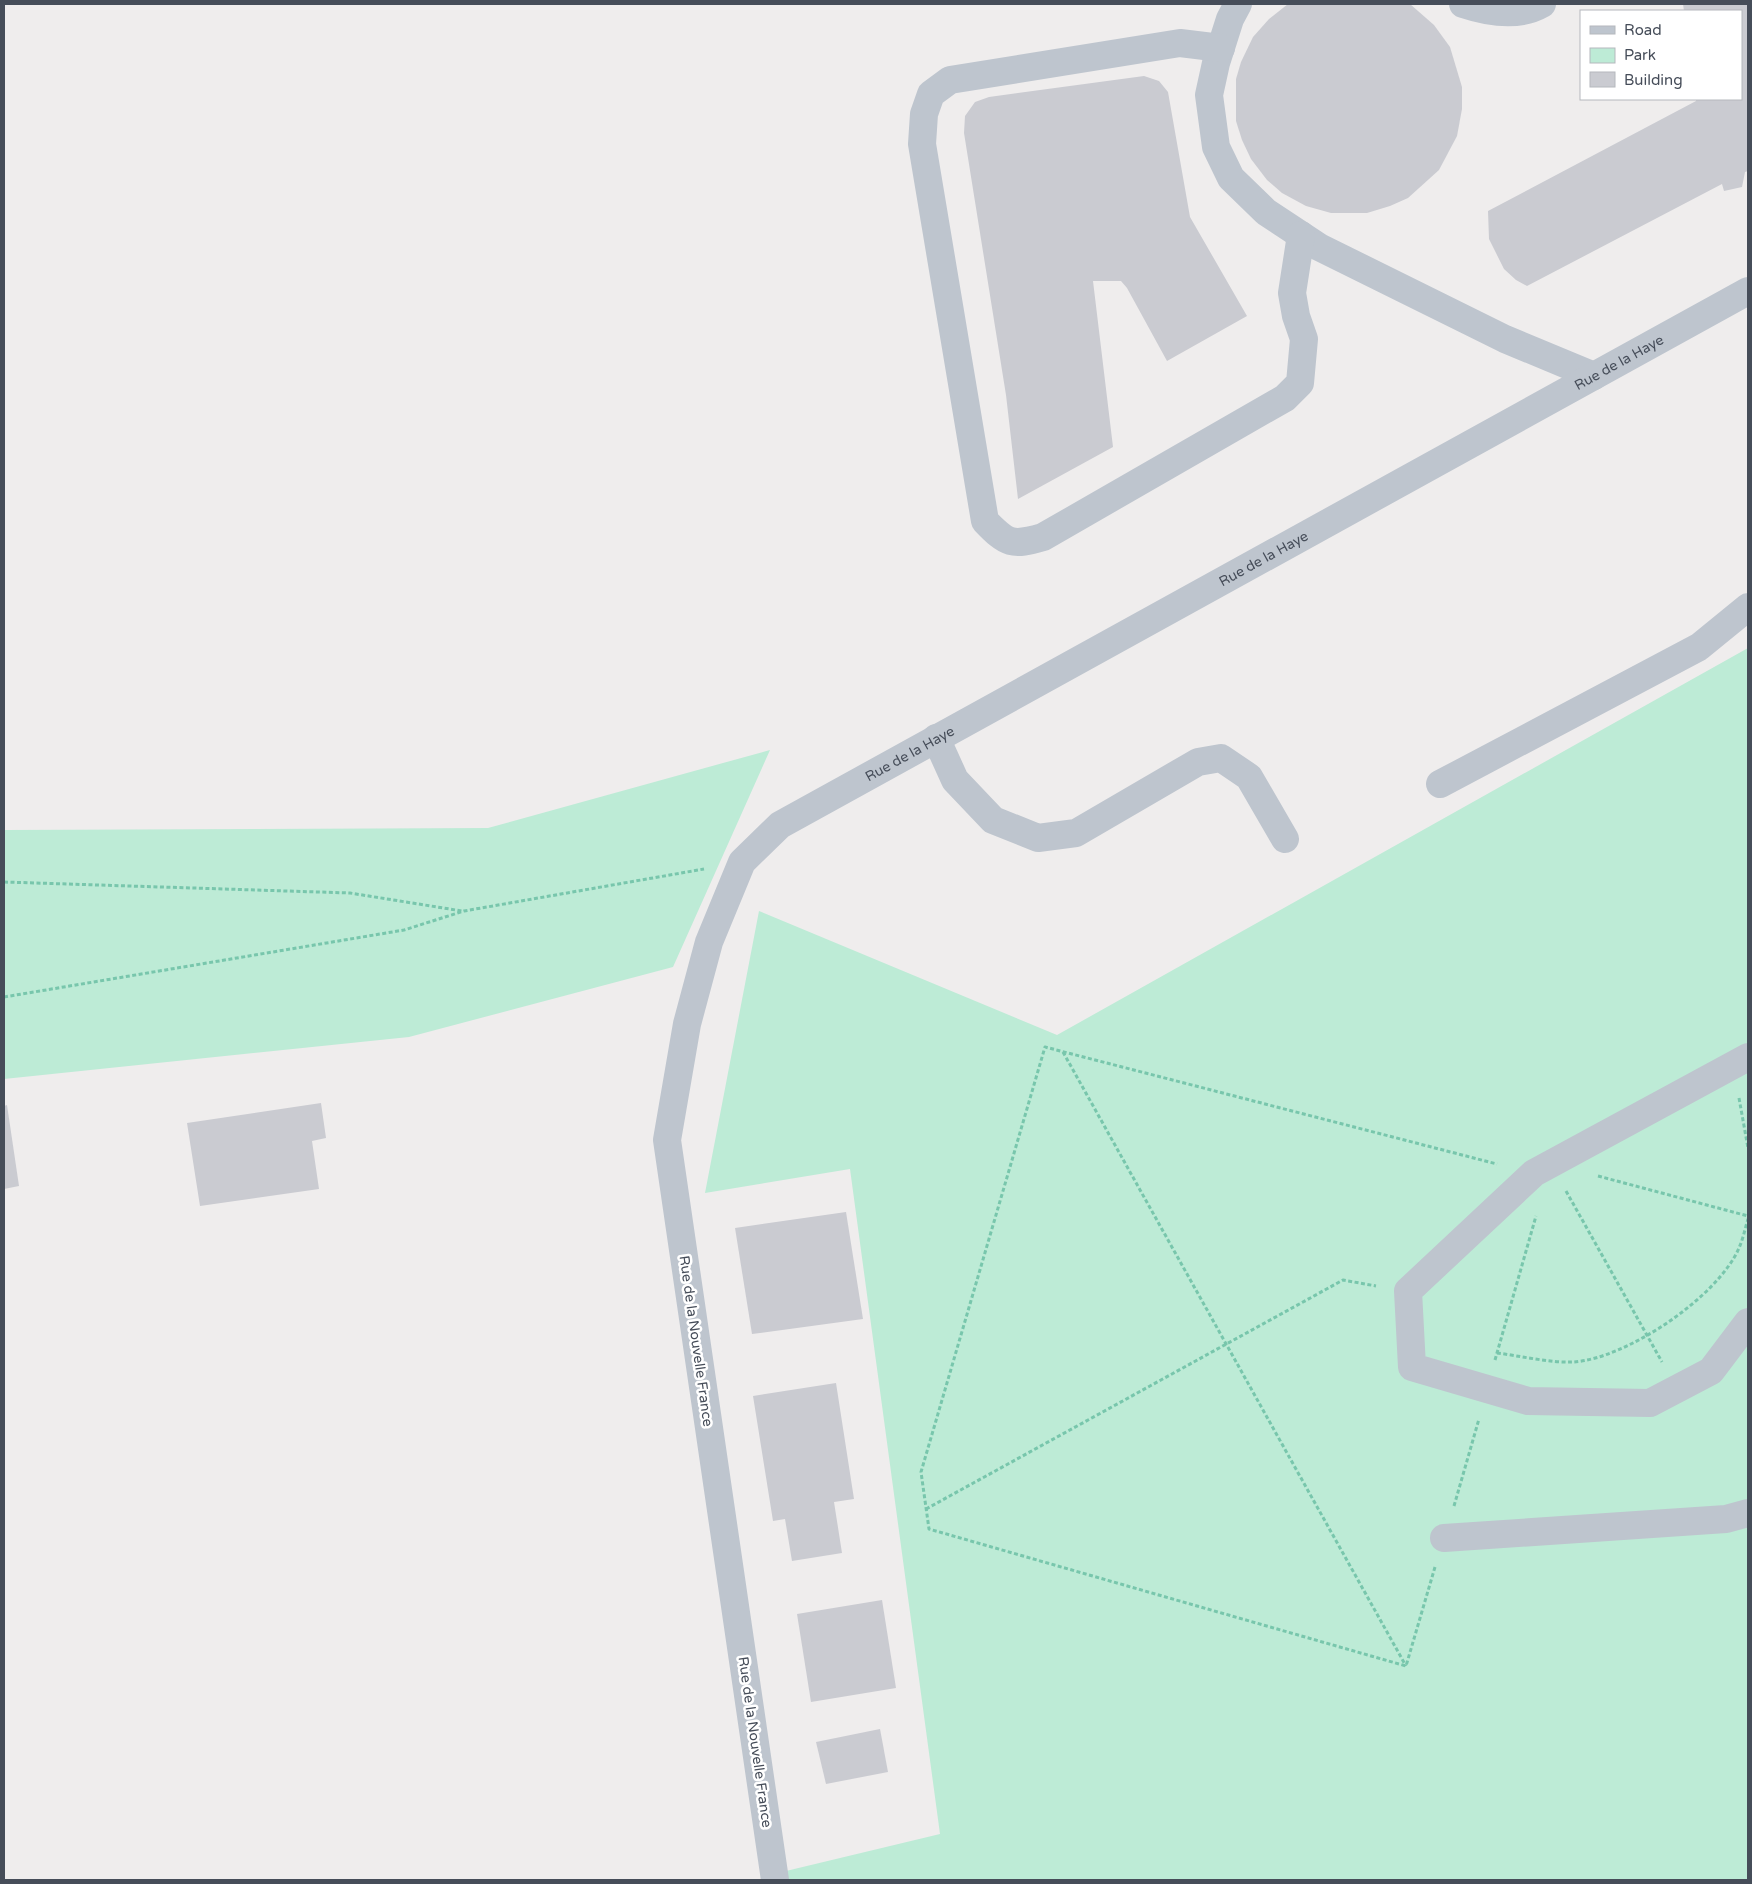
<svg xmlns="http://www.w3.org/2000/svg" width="1752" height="1884" font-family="'Varela Round',sans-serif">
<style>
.green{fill:#bdebd6}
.building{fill:#cacbd1}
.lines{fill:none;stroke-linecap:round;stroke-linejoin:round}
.path{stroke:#78c6ac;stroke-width:3;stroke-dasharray:4 2.5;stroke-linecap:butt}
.minor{stroke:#bec5ce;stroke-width:28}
.labels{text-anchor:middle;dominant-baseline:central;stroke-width:5;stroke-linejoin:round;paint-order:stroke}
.street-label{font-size:14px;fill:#464d59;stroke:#fff}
</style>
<rect width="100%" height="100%" fill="#efeded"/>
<g class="green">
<polygon points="1748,648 1748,1880 787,1880 786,1871 940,1834 850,1169 705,1193 759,911 1057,1035"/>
<polygon points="770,750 673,967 409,1037 4,1079 4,830 488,828"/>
</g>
<g class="building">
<polygon points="1288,4 1410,4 1434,25 1450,47 1462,87 1462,109 1457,136 1439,170 1408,198 1390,206 1367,213 1331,213 1306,206 1282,193 1267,180 1251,159 1242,140 1236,121 1236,79 1241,62 1253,37 1269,19"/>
<polygon points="1683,4 1748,4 1748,171 1745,172 1742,187 1724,191 1722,184 1527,286 1516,280 1504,269 1489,239 1488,211 1696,101 1696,99 1741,99 1741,11 1684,11"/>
<polygon points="1144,76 1159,81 1168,92 1190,217 1247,316 1167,361 1127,288 1121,281 1093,281 1113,447 1018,499 1006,395 964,133 965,116 975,102 989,97"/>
<polygon points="321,1103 326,1138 312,1141 319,1189 200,1206 187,1123"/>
<polygon points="7,1105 19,1186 4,1189 4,1106"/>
<polygon points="846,1212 863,1319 752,1334 735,1228"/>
<polygon points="836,1383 854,1499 834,1502 842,1553 792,1561 785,1519 773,1521 753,1396"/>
<polygon points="882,1600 896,1688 811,1702 797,1614"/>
<polygon points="880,1729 888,1772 826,1784 816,1742"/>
</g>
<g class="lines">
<g class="path">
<polyline points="4,882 350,893 462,911"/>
<polyline points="4,997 404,930 464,911 704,869"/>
<polyline points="1063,1052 1406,1666"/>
<polyline points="1739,1098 1748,1148"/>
<polyline points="1598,1176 1748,1216"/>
<polyline points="1566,1191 1662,1362"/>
<path d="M1497 1353C1521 1356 1550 1363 1573 1362 1626 1359 1718 1297 1739 1248 1743 1239 1745 1229 1748 1219"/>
<polyline points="1495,1360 1536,1216"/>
<polyline points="1454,1506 1479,1419"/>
<polyline points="926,1509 1343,1280 1376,1286"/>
<polyline points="1435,1567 1406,1666 929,1529 921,1472 1045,1047 1497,1164"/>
</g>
<g class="minor">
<polyline points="1238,4 1230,19 1216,63 1209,95 1216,147 1231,178 1266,212 1319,247 1505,339 1594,376"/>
<path d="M1463 4C1487 12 1518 18 1542 4"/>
<path d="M1221 48 1180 43 950 80 931 94 924 114 922 144 985 521C1007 544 1012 546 1043 537L1285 398 1300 383 1304 339 1296 316 1292 293 1301 235"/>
<polyline points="936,738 955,780 993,820 1038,838 1076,833 1198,762 1221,758 1249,777 1285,839"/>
<polyline points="1440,784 1699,647 1748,607"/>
<polyline points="1748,1057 1534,1173 1408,1291 1412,1367 1528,1401 1650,1403 1711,1371 1748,1322"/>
<polyline points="1444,1538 1726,1519 1748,1513"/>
<path id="s1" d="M775 1880 667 1140 687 1024 709 942 742 862 780 825 1748 291"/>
</g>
</g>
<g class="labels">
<g class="street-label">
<text stroke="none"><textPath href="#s1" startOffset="2048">Rue de la Haye</textPath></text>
<text stroke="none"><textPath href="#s1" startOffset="1642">Rue de la Haye</textPath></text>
<text stroke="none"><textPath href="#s1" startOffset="1238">Rue de la Haye</textPath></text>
<text transform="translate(696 1341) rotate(82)">Rue de la Nouvelle France</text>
<text transform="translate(755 1742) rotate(82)">Rue de la Nouvelle France</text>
</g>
</g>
<rect width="1752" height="1884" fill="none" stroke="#464d59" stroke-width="10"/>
<rect x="1580" y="10" width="162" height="90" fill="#ffffff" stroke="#b5b8bd"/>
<rect x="1590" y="26" width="25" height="8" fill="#bec5ce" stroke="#b5b8bd"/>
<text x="1624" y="35" font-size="15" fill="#464d59">Road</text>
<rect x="1590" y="48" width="25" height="15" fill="#bdebd6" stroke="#b5b8bd"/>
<text x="1624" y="60" font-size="15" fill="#464d59">Park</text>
<rect x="1590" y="72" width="25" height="15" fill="#cacbd1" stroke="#b5b8bd"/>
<text x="1624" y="85" font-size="15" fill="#464d59">Building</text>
</svg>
